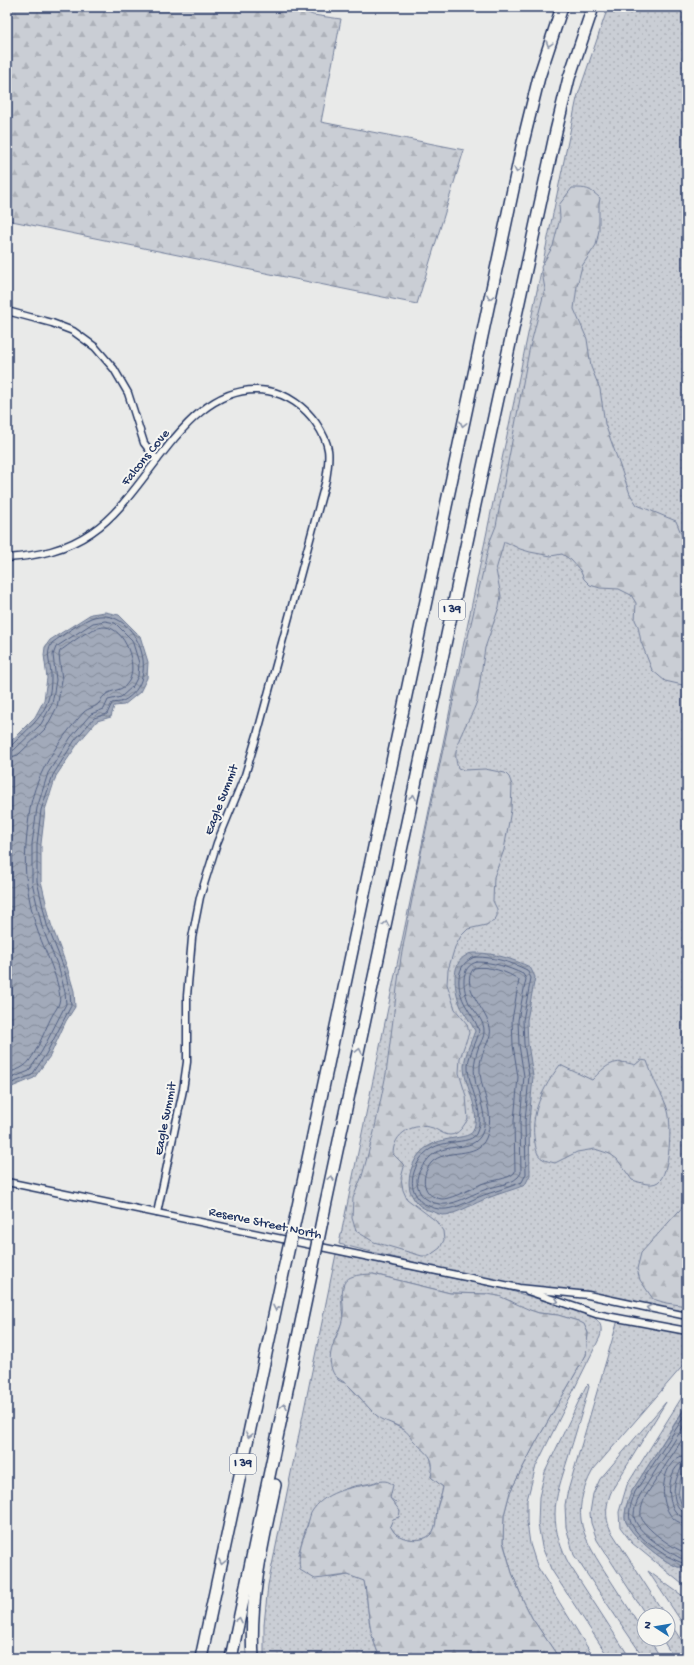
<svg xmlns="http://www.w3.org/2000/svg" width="694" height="1665" font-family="'Gochi Hand',sans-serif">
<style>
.grass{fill:url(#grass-dots);stroke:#727e9a}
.forest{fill:url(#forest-firs);stroke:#727e9a}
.water{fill:url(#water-waves);stroke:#6c7995}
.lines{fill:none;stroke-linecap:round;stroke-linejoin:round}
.shore{stroke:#516083;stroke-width:1}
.street-casing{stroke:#1b2f5e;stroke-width:9}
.highway-casing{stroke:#1b2f5e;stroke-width:14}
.street{stroke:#f6f6f2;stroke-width:6}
.highway{stroke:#f6f6f2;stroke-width:11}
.highway-bridge-casing{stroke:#1b2f5e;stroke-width:14;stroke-linecap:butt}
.highway-bridge{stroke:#f6f6f2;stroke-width:11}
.oneway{stroke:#8892a8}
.labels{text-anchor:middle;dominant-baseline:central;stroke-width:4;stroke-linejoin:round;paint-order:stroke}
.shield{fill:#f6f6f2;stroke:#5d6b8a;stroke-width:1}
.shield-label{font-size:12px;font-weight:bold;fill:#1b2f5e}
.street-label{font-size:13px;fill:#1b2f5e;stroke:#f6f6f2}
</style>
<defs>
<pattern id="grass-dots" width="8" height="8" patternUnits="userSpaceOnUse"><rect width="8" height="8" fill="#caced5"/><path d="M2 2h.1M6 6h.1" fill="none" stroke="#adb1b9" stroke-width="1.8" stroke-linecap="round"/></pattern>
<pattern id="forest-firs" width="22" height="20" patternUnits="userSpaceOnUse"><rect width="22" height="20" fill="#caced5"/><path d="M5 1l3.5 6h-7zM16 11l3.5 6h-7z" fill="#adb1b9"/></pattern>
<pattern id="water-waves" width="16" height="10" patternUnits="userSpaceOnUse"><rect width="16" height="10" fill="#a2aaba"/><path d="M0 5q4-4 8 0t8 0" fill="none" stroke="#838b9a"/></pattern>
</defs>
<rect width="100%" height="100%" fill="#e9eae9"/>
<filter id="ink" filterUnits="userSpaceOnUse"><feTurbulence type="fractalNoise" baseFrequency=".025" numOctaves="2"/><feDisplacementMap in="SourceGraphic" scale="8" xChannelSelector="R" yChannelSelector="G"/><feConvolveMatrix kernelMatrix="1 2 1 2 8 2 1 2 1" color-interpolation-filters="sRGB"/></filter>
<g filter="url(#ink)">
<g class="grass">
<polygon points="608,7 687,7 687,1316 619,1302 519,1288 339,1244 577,98"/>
<path d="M336 1254 505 1289 585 1313C597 1318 604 1323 600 1337L536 1466 527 1500V1522L530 1544 537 1566 594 1658H559L532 1618 523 1600 512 1573 503 1541 504 1515 510 1492 536 1442 586 1355 588 1333 584 1325 578 1321 557 1315 539 1313 519 1307 511 1301 487 1294 450 1293 373 1274 341 1295 343 1320 334 1341 338 1380 347 1384 376 1415 408 1432 413 1439 430 1456 433 1469 431 1477 443 1487C442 1494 440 1498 438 1504 435 1514 438 1527 431 1534 423 1543 404 1540 396 1534 394 1532 392 1529 390 1526L396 1503 390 1498 391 1492 378 1481C369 1485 360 1484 351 1487 310 1500 309 1518 298 1555L331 1578 348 1575 364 1580C367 1593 367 1605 369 1618 370 1632 375 1645 380 1658H264V1625L268 1585Z"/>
<path d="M618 1320 683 1334 687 1339V1361L593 1470C568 1515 584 1539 609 1578 621 1596 632 1614 644 1632V1639H649L661 1658H644L574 1555 566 1527 565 1505 567 1494Z"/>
<path d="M588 1384 589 1387C582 1412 575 1436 567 1461 562 1478 555 1496 555 1514 555 1532 561 1549 569 1564L630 1658H609L551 1569 542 1547 538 1524 539 1497 545 1472 586 1386Z"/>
<path d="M687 1389V1404L632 1491C628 1500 625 1508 625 1518 627 1533 663 1562 678 1567 681 1567 684 1567 687 1568V1587L682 1584 632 1543 620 1527 619 1512 627 1485Z"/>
<path d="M666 1402 612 1490C606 1503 604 1517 611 1531L665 1615H646L597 1540 591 1523 590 1513 593 1494 600 1479Z"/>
<polygon points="648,1571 687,1599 687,1630"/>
<polygon points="668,1620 687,1649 687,1655 683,1658 674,1658 662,1639 668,1639"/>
</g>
<g class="forest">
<polygon points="7,7 294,7 313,15 341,19 321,122 464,150 417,304 7,220"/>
<path d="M572 188C587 188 589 188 600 198L599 204V230L596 245 582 266 577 286 574 309 587 339 591 367 600 389 605 424 630 494 637 505 676 521 687 548V686L665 681 652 670 641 642 638 626 635 620 636 603 631 595 619 589 600 588 590 585 584 579 580 570 571 560 562 554 551 556 530 552 520 549 506 542H504L496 570 501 596 499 607 485 648 477 701C470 723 449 744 458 768L464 770 485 769 505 773 509 777 512 785 511 810 504 850 494 877 493 901 497 909V916L494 921 486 925 468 929 461 936 455 947 448 970 447 984 455 1009 467 1024 469 1033 460 1058 459 1073 466 1096 468 1119C464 1125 459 1135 450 1135 444 1135 438 1130 433 1128 414 1122 393 1133 393 1154L403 1164 404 1167 401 1178 403 1190 407 1199 436 1221 443 1231 444 1240 440 1248 429 1256H422L374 1242 356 1231 352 1218 353 1198 362 1176 374 1132 386 1074 401 957 420 858 455 693 490 541 496 526 529 351 545 289 541 267 553 246 560 218 559 205Z"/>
<path d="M641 1060 647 1061C650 1069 653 1078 657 1086 661 1094 666 1103 668 1111 672 1125 670 1174 658 1182 650 1187 640 1182 632 1180L617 1159 610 1154 595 1149 577 1152 555 1163C551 1162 546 1161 543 1159 537 1156 536 1149 535 1143 529 1115 543 1087 560 1065L592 1080C606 1065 614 1058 635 1065Z"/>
<polygon points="687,1202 687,1306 666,1303 653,1299 640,1280 637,1269 641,1253"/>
<path d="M373 1274 450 1293 487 1294 499 1296 530 1310 539 1313 558 1315 578 1321 584 1324 588 1333 586 1355 536 1442 510 1492 504 1515 503 1542 512 1573 523 1600 532 1618 559 1658H380C375 1645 370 1632 369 1618 367 1605 367 1593 364 1581L348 1575 315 1579 300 1570C298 1555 300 1545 306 1531 308 1525 309 1518 311 1513 324 1491 349 1488 370 1484 379 1482 386 1478 393 1485L390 1498 400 1511 399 1517 393 1519 390 1526C392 1528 393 1532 396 1534 404 1540 423 1543 431 1534 438 1527 435 1514 438 1505 440 1498 442 1494 443 1487L431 1477C436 1455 426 1454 413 1440 409 1435 407 1431 400 1427 392 1423 383 1421 376 1415 366 1406 359 1395 349 1386 343 1380 335 1379 332 1370 324 1345 346 1332 343 1305 340 1278 346 1275 373 1274Z"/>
<path d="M687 1467V1511C675 1495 677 1484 687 1467Z"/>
</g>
<g class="water">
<polygon points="105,612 119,615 140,636 148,662 147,678 140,692 124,705 114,706 111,717 97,721 79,742 56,776 45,810 41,844 41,881 51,924 67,967 74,991 75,1007 66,1021 50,1056 34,1078 7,1089 7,745 35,717 44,700 47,678 44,655 45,647 50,640 91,614"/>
<path d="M476 953C495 953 512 959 530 967L535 977 527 1020 528 1044 533 1076 529 1122 530 1175 525 1185C513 1190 500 1193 488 1198 476 1202 454 1216 442 1215 439 1214 434 1212 431 1211 424 1209 417 1205 414 1199 408 1190 408 1181 411 1170 422 1130 468 1143 473 1131 482 1110 464 1087 464 1066 465 1054 471 1042 475 1031 471 1022 465 1015 461 1007 455 993 449 963 467 955 469 953 473 953 476 953Z"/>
<path d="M687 1405V1467L681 1477 678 1495 681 1503 687 1511V1568C684 1567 681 1567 678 1567 663 1562 627 1533 625 1518 625 1508 628 1500 632 1491Z"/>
</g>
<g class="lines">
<g class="shore">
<path d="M7 747 11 746C24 732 42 720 48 700 50 694 51 685 51 679 52 665 44 655 52 643 64 634 78 624 91 618 134 602 166 679 123 701 120 703 115 702 112 703L107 714 94 718 75 740 53 775 41 810 37 844V881L47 925 64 968 70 992 71 1006 46 1054 32 1075 7 1085"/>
<polyline points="7,752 14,750 41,724 52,704 56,680 53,655 56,647 93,623 105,621 115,623 132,640 139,663 138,676 133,686 121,697 108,700 104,709 91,714 71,737 48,773 37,808 32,844 32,882 42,927 59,969 65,992 66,1004 42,1051 29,1071 7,1080"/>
<path d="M7 758 18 755 46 728 57 707 62 680 59 655 60 651C73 642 90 627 105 627 125 628 138 665 129 681 122 693 112 688 104 696 101 698 101 701 99 703 97 707 88 708 84 712 60 739 36 772 30 809 27 831 23 863 27 884 29 899 32 914 37 929 42 945 64 988 59 1003 58 1007 55 1011 53 1014 46 1026 35 1059 24 1066 19 1070 12 1071 7 1073"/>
<path d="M476 957C494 957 511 962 527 970L531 978 523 1020 524 1044 529 1076 525 1122 526 1174 522 1182C510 1187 499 1190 487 1194 467 1200 448 1217 427 1205 424 1204 420 1202 418 1198 412 1190 411 1182 414 1172 426 1131 468 1149 476 1134 487 1112 467 1087 468 1065 469 1053 477 1043 479 1031 476 1021 471 1015 466 1006 456 990 454 962 476 957Z"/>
<path d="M477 962C493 962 508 967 523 974L526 979 518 1020 519 1045 524 1076 520 1122 521 1173C515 1185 495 1185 484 1190 464 1197 445 1213 425 1198 419 1194 417 1186 417 1179 418 1173 421 1167 425 1163 441 1139 468 1154 480 1137 491 1121 477 1095 475 1079 473 1067 475 1057 479 1046 481 1042 484 1037 484 1032 485 1021 474 1011 469 1003 463 990 459 966 477 962Z"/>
<path d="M474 968C487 965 509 972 519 980L512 1020 513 1045 518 1077 514 1121 515 1172C508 1180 491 1180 481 1184 475 1187 469 1190 462 1193 457 1195 448 1199 442 1199 422 1197 420 1177 431 1163 446 1147 477 1160 486 1138 497 1112 479 1091 480 1067 480 1055 487 1046 490 1035 495 1016 456 988 474 968Z"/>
<path d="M687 1412 635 1492C632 1501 628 1510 630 1520 634 1537 670 1561 687 1564"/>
<path d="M687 1421 640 1495C637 1502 634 1508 634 1516 636 1533 667 1550 680 1558L687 1559"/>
<path d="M687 1432 645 1497C643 1503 640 1509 641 1516 642 1527 676 1551 687 1553"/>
<path d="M687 1455C657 1456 654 1523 687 1524"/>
<path d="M687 1461C665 1462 662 1517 687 1518"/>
<path d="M687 1466 682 1467C675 1479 670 1496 679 1508 682 1511 683 1513 687 1513"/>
</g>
<defs>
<g id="street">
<polyline points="7,311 52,323 73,331 95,347 114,369 128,393 144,443 157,460"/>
<path d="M7 558C38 556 66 550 92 532 150 494 186 378 268 391 287 394 305 407 316 423 331 445 330 455 326 480L257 735 245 775 217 843 200 897 192 938 187 996V1062L183 1090 157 1213"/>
<polyline points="7,1182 519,1288 588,1295 687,1316"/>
<polyline points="528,1291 596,1314 687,1331"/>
</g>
<g id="highway">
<polyline points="297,1211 523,142 539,77 562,7"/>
<polyline points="323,1216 469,532 556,131 569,78 593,7"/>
<polyline points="201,1658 284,1269"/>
<polyline points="231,1658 311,1275"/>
<path d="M253 1658C249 1600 263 1541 275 1485"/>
</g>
</defs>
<use href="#street" class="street-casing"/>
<use href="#highway" class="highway-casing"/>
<use href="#street" class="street"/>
<use href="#highway" class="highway"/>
<defs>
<g id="highway-bridge">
<polyline points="284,1269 297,1211"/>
<polyline points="311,1275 323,1216"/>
</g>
</defs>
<use href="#highway-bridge" class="highway-bridge-casing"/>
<use href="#highway-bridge" class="highway-bridge"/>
</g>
<defs><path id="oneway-chevron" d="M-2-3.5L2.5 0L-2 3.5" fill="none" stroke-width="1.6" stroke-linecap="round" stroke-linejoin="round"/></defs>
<g class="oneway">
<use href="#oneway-chevron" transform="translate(549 44) rotate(107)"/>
<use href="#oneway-chevron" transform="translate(517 170) rotate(102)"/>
<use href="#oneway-chevron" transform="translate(490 297) rotate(102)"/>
<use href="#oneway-chevron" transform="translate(463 424) rotate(102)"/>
<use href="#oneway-chevron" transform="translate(413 797) rotate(-78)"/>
<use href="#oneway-chevron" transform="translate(386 924) rotate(-78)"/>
<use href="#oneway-chevron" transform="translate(359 1051) rotate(-78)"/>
<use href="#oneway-chevron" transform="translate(331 1178) rotate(-78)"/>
<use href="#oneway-chevron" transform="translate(556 1301) rotate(18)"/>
<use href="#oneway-chevron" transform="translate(276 1308) rotate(102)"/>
<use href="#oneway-chevron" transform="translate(649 1308) rotate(-168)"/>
<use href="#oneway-chevron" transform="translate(284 1406) rotate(-78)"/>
<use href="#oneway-chevron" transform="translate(249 1435) rotate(102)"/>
<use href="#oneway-chevron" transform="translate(222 1562) rotate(102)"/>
<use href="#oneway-chevron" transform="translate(239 1620) rotate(-78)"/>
</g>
</g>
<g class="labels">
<g class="shield">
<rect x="439" y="600" width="26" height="20" rx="3"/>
<rect x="230" y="1454" width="26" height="20" rx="3"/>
</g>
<g class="shield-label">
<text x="452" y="610">I 39</text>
<text x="243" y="1464">I 39</text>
</g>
<g class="street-label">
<text transform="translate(146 458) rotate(-51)">Falcons Cove</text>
<text transform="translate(222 800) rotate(-69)">Eagle Summit</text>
<text transform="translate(166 1119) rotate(-79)">Eagle Summit</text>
<text transform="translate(265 1224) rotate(12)">Reserve Street North</text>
</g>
</g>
<rect width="694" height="1665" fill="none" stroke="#f6f6f2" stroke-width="24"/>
<rect x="12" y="12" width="670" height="1641" fill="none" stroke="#1b2f5e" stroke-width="1.5" filter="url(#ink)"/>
<g transform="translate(656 1627) rotate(282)"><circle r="19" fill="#f6f6f2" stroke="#9ea6b7"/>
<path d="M0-3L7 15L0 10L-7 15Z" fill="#1f6fb2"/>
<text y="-6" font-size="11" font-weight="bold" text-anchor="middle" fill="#1b2f5e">N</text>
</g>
</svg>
